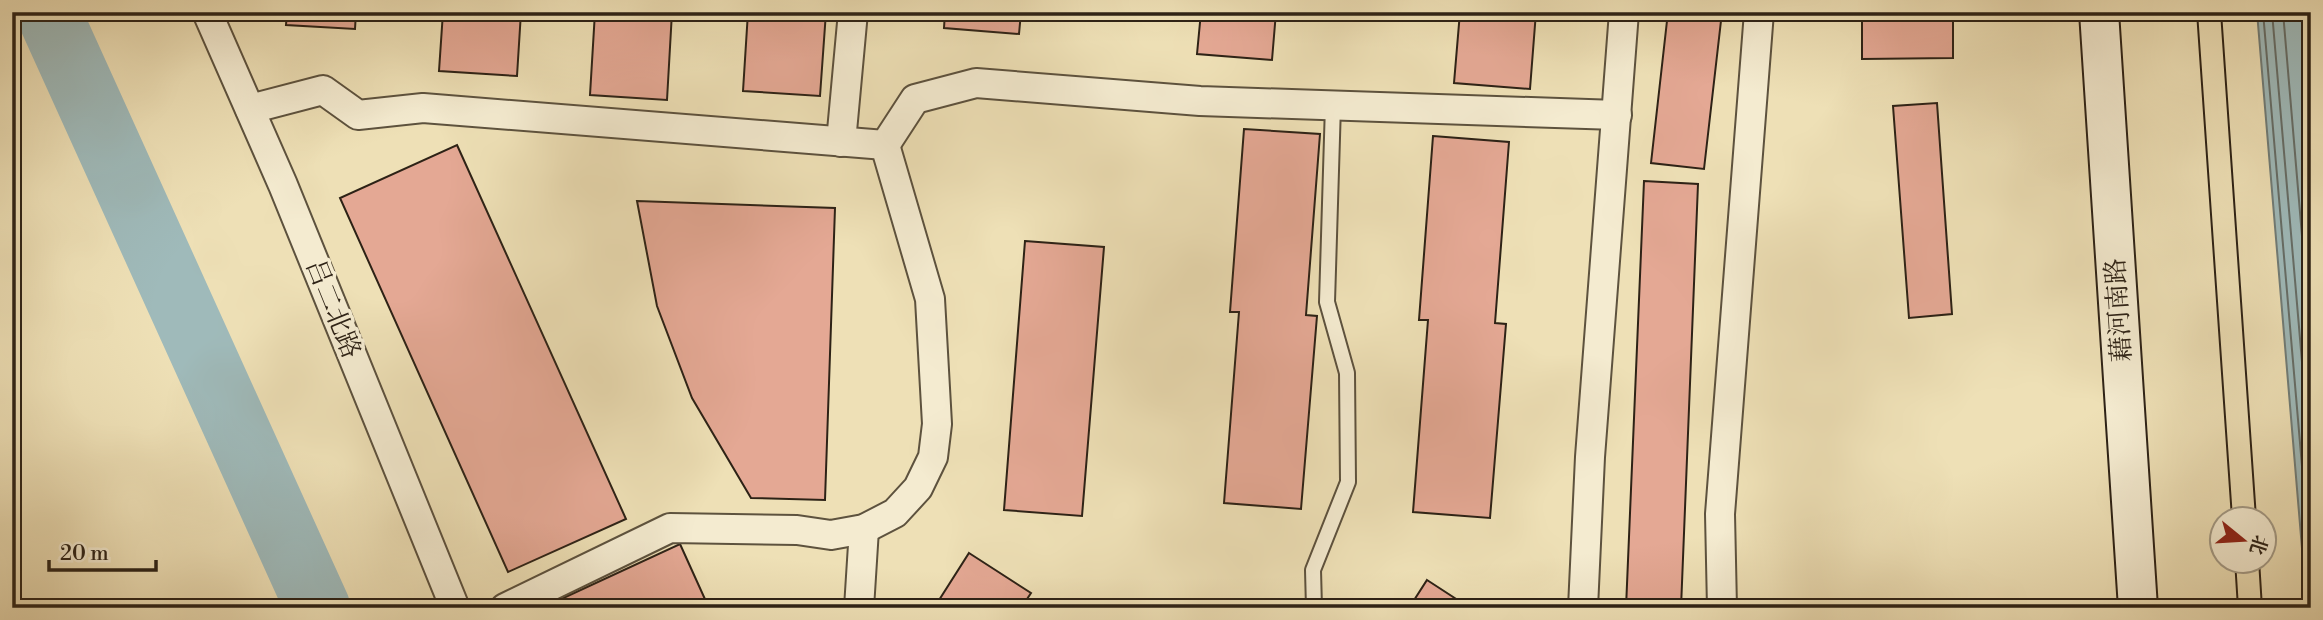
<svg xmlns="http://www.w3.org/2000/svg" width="2323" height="620" font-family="'Libre Bodoni','Noto Serif SC',serif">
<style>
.water{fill:#9fbaba;stroke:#717d78;stroke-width:2}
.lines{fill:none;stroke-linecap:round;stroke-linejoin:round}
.shore{stroke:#666e68;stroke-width:2}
.river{stroke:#9fbaba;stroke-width:65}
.building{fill:#e4a894;stroke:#2d2216;stroke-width:2}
.service-casing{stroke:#5d523e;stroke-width:18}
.minor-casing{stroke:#5d523e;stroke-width:32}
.secondary-casing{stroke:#2d2216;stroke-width:42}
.service{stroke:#f4ebd0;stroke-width:14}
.minor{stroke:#f4ebd0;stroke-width:28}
.secondary{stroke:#f4ebd0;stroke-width:38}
.tram{stroke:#2d2216;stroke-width:2}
.labels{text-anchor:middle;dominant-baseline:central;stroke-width:7;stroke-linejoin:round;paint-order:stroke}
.street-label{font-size:26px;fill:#2d2216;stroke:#f4ebd0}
</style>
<rect width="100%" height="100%" fill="#eee0b6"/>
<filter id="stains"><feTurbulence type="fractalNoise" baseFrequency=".00286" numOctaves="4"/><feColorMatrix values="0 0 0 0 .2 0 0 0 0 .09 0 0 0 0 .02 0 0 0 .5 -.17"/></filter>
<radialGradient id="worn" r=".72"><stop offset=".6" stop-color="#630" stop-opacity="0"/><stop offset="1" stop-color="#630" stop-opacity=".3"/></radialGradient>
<polygon class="water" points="2257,12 2311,12 2311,608 2307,608"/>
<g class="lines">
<g class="shore">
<polyline points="2263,12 2311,571"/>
<polyline points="2272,12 2311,467"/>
<polyline points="2283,12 2311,342"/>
</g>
<polyline class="river" points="48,12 318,608"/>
</g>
<g class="building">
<polygon points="287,12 356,12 355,29 286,25"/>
<polygon points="443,12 521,12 517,76 439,71"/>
<polygon points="595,12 672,12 667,100 590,95"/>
<polygon points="748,12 826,12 820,96 743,91"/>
<polygon points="945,12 1021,12 1019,34 944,28"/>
<polygon points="1201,12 1276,12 1272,60 1197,54"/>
<polygon points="1460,12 1536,12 1530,89 1454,83"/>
<polygon points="1668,12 1722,12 1704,169 1651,163"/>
<polygon points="1862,12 1953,12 1953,58 1862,59"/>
<polygon points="1937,103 1952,314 1909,318 1893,106"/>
<polygon points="1244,129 1320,134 1306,315 1317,316 1301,509 1224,503 1239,312 1230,312"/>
<polygon points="1433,136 1509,142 1495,323 1506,324 1490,518 1413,512 1428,320 1419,320"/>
<polygon points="457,145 626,519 508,572 340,198"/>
<polygon points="1644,181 1698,184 1681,608 1626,608"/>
<polygon points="637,201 835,208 825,500 751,498 692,398 657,306"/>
<polygon points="1025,241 1104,247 1082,516 1004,510"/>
<polygon points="680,544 709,608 547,608 546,606"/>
<polygon points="969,553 1031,593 1021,608 934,608"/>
<polygon points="1427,580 1470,608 1409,608"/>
</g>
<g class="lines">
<defs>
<polyline id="service" points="1314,608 1313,570 1348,482 1347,373 1327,302 1333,105"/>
<g id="minor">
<polyline points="207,12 283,185 455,608"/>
<polyline points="250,109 323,90 358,115 423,108 885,145 915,99 976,83 1200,101 1617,115"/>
<polyline points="841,142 853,12"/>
<polyline points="505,608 670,528 797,530 831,535 864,529 895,513 918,488 933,457 937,424 930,299 885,145"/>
<polyline points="859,608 864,529"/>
<polyline points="1583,608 1590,457 1624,12"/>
<polyline points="1722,608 1720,514 1759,12"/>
</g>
<polyline id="secondary" points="2099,12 2138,608"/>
</defs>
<use href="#service" class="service-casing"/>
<use href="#minor" class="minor-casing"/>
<use href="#secondary" class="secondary-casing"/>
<use href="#service" class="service"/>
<use href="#minor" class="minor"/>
<use href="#secondary" class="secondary"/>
<g class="tram">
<polyline points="2197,12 2232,518"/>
<polyline points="2221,12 2256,518"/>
<polyline points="2235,560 2238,608"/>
<polyline points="2259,560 2262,608"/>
</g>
</g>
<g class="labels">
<g class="street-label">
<text transform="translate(333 309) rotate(68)">吕二北路</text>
<text transform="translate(2119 310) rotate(-94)">藉河南路</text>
</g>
</g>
<rect width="2323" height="620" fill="none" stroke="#eee0b6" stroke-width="42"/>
<rect x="14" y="14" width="2295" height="592" fill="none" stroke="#2d2216" stroke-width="3.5"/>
<rect x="21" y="21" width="2281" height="578" fill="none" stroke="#2d2216" stroke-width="2"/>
<g transform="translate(2243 540) rotate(108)"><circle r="33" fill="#f4ebd0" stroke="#a49b86" stroke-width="2"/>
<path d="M0-5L12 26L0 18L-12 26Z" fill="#8f2418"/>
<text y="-10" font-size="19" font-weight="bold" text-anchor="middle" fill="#2d2216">北</text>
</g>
<path d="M49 560v10h107v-10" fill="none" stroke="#2d2216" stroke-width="3.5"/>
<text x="60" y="560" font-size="21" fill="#2d2216" stroke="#f4ebd0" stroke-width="5" paint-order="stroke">20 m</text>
<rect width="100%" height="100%" filter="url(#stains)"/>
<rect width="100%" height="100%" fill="url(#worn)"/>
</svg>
